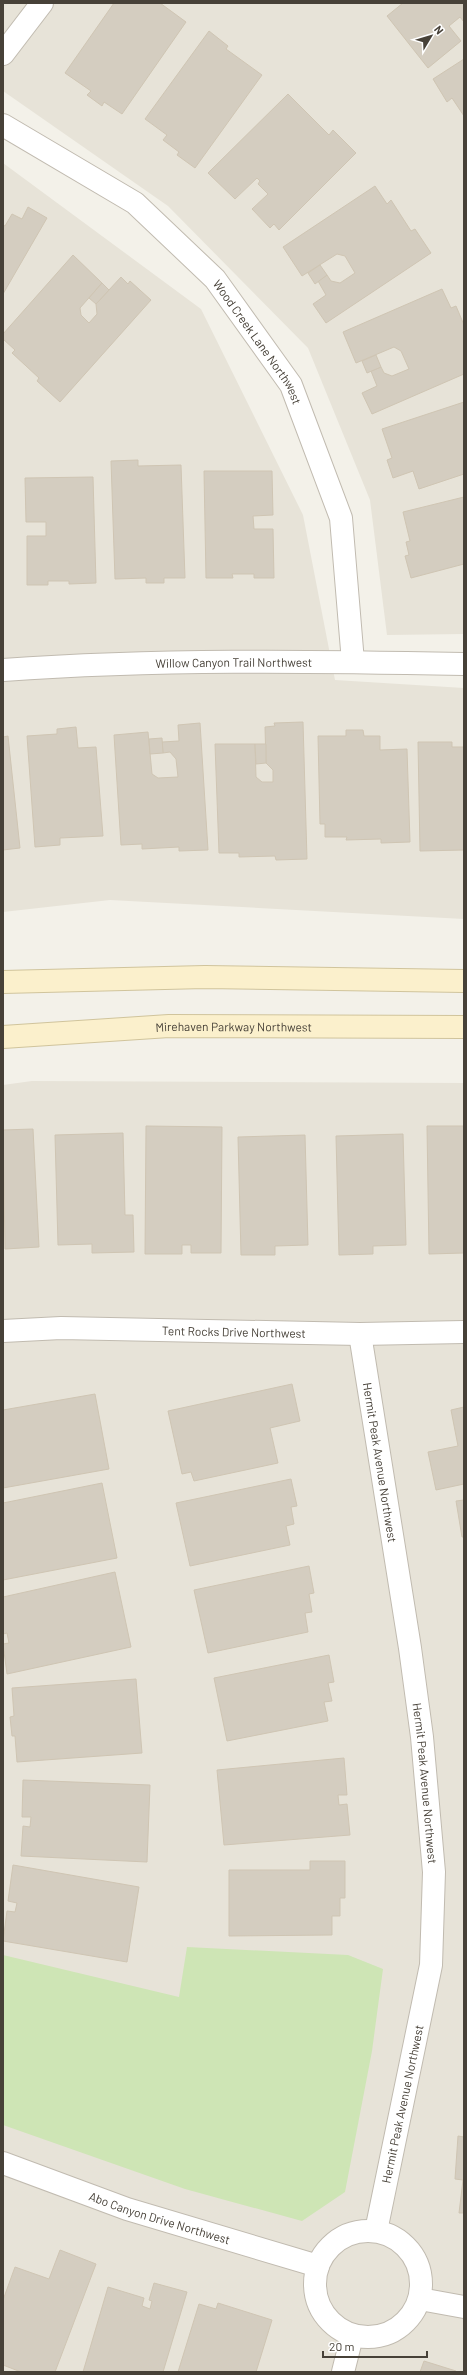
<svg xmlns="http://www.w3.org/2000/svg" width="467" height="2375" font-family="Barlow,sans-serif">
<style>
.residential{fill:#e7e3d8}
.green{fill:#cee5b5}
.building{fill:#d4cdc0;stroke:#cfc5b3}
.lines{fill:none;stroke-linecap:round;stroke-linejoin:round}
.street-casing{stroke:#c1bbb0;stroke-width:24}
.secondary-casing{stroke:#d0c49c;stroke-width:24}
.street{stroke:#fff;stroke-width:22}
.secondary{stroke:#fbf0cc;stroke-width:22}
.labels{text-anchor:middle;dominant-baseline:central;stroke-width:3.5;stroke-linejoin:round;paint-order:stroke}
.street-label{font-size:12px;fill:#474138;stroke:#fff}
</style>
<rect width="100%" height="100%" fill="#f3f1e9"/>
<g class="residential">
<polygon points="3,3 464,3 464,634 387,635 370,500 308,348 168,206 3,91"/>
<polygon points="3,163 201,309 303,515 335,680 464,688 464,919 110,900 3,912"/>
<polygon points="32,1081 464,1083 464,2372 3,2372 3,1085"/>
</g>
<polygon class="green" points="187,1947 348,1955 383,1969 372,2051 345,2192 302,2221 185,2189 3,2125 3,1955 179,1997"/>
<g class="building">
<polygon points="114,3 160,3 186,22 122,114 104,102 102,106 87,95 91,91 65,73"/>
<polygon points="403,3 464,3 464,22 460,17 449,26 461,41 428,68 387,16"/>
<polygon points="209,31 228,46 226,49 262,75 195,168 177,155 179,152 163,140 167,135 145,119"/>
<polygon points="464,59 464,116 452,98 447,102 433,79"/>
<polygon points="288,94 329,135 333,130 356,153 279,230 274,224 270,228 252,209 268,194 258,184 260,181 257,178 235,199 208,173"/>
<polygon points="375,186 387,204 391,200 411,231 415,229 431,253 326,323 313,304 326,295 318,281 327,275 331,281 340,283 355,273 345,256 337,254 302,276 283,247"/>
<polygon points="28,207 47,218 3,294 3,225 5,226 12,214 22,219"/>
<polygon points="73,255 102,283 80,308 81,315 89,323 97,314 96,304 121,277 128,284 130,281 151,300 60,402 37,381 39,378 12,353 15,350 3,339 3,334"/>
<polygon points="320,265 327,275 315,284 308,273"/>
<polygon points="102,283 109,290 96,304 89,298"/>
<polygon points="442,289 451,308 456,306 464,325 464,374 372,414 362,393 377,386 371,371 381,367 384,373 392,376 409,369 401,351 394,347 356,363 343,332"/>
<polygon points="376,355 381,367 367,373 362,361"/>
<polygon points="464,402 464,474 419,489 413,471 393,478 387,460 392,458 382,429"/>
<polygon points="138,460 138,466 181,465 185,578 164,578 164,583 146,583 146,578 115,579 111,461"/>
<polygon points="204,471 272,471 273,515 253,516 254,529 273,529 274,578 254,578 254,574 232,574 233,578 206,578"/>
<polygon points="93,477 96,583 69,584 69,581 48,581 48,585 27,585 27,536 46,536 46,522 26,522 25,478"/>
<polygon points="464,497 464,564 411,578 405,556 409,555 406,542 410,541 403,512"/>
<polygon points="303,722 307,859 276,860 275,856 239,857 239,853 219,853 215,744 255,744 256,777 262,782 273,782 273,770 266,763 265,727 275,726 274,723"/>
<polygon points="200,723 208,850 179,851 179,847 142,849 142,844 121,845 114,735 148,732 152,774 158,778 178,777 176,759 170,752 163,753 162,742 179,741 178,725"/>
<polygon points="76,727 78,748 96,747 103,836 60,838 60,845 35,847 27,736 57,734 57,729"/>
<polygon points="346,730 363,730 364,736 380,736 380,750 407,749 410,842 381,843 381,839 346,840 347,837 325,837 325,824 320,824 318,736 346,736"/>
<polygon points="8,736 20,848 3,850 3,737"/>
<polygon points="162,738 163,753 150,754 149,739"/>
<polygon points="418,742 452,742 452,747 464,747 464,850 420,851"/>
<polygon points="255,744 266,744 266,763 256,764"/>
<polygon points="146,1126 222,1127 221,1253 191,1253 191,1245 182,1245 182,1254 145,1254"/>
<polygon points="427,1126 464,1126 464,1253 429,1254"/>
<polygon points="33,1129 39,1247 5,1249 3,1130"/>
<polygon points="123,1133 125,1215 133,1215 134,1252 92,1253 92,1244 58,1245 55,1135"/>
<polygon points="403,1134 406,1245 373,1246 373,1254 339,1255 336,1136"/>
<polygon points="305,1135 308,1245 275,1246 275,1255 241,1255 238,1137"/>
<polygon points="292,1384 300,1421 270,1428 278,1463 194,1481 191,1472 182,1474 168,1411"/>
<polygon points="95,1394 109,1469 3,1488 3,1410"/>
<polygon points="464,1407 464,1484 436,1490 428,1452 458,1446 451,1410"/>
<polygon points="291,1479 297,1506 291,1507 294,1524 286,1526 290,1545 190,1566 176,1503"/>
<polygon points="102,1483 117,1558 3,1580 3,1503"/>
<polygon points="464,1500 464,1537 462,1537 456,1501"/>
<polygon points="309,1566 314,1593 309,1594 312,1612 305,1613 308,1632 208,1653 194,1590"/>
<polygon points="115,1572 131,1647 7,1674 3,1644 9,1643 7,1633 3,1634 3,1597"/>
<polygon points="329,1655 334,1682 328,1683 332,1701 324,1702 328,1721 227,1741 214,1678"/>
<polygon points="136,1679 142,1753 17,1762 15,1736 12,1736 10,1717 14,1716 12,1688"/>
<polygon points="344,1758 347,1795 338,1795 339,1805 347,1804 350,1835 224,1845 217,1770"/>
<polygon points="23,1780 150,1785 147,1862 21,1856 23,1826 30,1827 31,1817 22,1817"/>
<polygon points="310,1861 345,1861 345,1898 340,1898 340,1916 332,1916 332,1935 229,1936 229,1870 310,1870"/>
<polygon points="13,1865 139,1887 127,1962 3,1941 7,1911 15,1912 17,1903 8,1901"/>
<polygon points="458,2136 464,2137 464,2213 459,2213 463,2180 455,2179"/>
<polygon points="60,2250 96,2264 55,2372 21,2372 3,2365 3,2300 15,2267 49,2279"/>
<polygon points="154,2283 187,2292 163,2372 83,2372 108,2287 144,2298 142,2306 150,2309 152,2301 149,2300"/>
<polygon points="218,2303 272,2320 256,2372 178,2372 199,2304 216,2309"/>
<polygon points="424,2361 456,2371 456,2372 420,2372"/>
</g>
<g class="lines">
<defs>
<g id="street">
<polyline points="3,54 42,3"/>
<path id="s1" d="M3 125 135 203 215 279 291 385 341 518 353 662"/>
<path id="s2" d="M3 670C157 659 310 661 464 664"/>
<path id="s3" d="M3 1331 61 1328 360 1334 464 1332"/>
<path id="s4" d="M360 1334 410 1648 422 1737 434 1872 431 1965 376 2231"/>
<path id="s5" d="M3 2163 127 2209 318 2266"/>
<circle cx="368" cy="2284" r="53"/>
<polyline points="420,2299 464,2307"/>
<polyline points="343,2372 352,2336"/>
</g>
<g id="secondary">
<polyline points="3,982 205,977 464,981"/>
<path id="s6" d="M3 1037 169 1026 464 1027"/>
</g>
</defs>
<use href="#street" class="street-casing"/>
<use href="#secondary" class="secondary-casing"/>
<use href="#street" class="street"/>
<use href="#secondary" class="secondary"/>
</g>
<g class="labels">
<g class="street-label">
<text stroke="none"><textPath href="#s1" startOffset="340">Wood Creek Lane Northwest</textPath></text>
<text stroke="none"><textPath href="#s2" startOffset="231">Willow Canyon Trail Northwest</textPath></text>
<text stroke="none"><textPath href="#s6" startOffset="231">Mirehaven Parkway Northwest</textPath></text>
<text stroke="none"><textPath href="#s3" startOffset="231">Tent Rocks Drive Northwest</textPath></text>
<text stroke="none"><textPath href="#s4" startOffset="130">Hermit Peak Avenue Northwest</textPath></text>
<text stroke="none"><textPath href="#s4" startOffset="454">Hermit Peak Avenue Northwest</textPath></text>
<text transform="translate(402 2104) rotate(-78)">Hermit Peak Avenue Northwest</text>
<text stroke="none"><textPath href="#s5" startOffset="166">Abo Canyon Drive Northwest</textPath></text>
</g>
</g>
<rect width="467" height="2375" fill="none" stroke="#474138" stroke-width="8"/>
<g transform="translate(431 36) rotate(52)" stroke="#ffffff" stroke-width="3" paint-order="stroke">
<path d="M0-3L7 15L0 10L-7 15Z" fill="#474138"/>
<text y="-6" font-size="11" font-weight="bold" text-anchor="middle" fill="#474138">N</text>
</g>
<path d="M323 2351v6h104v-6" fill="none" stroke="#474138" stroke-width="2"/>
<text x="329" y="2351" font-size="12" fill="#474138" stroke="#ffffff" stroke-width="3" paint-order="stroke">20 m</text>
</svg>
